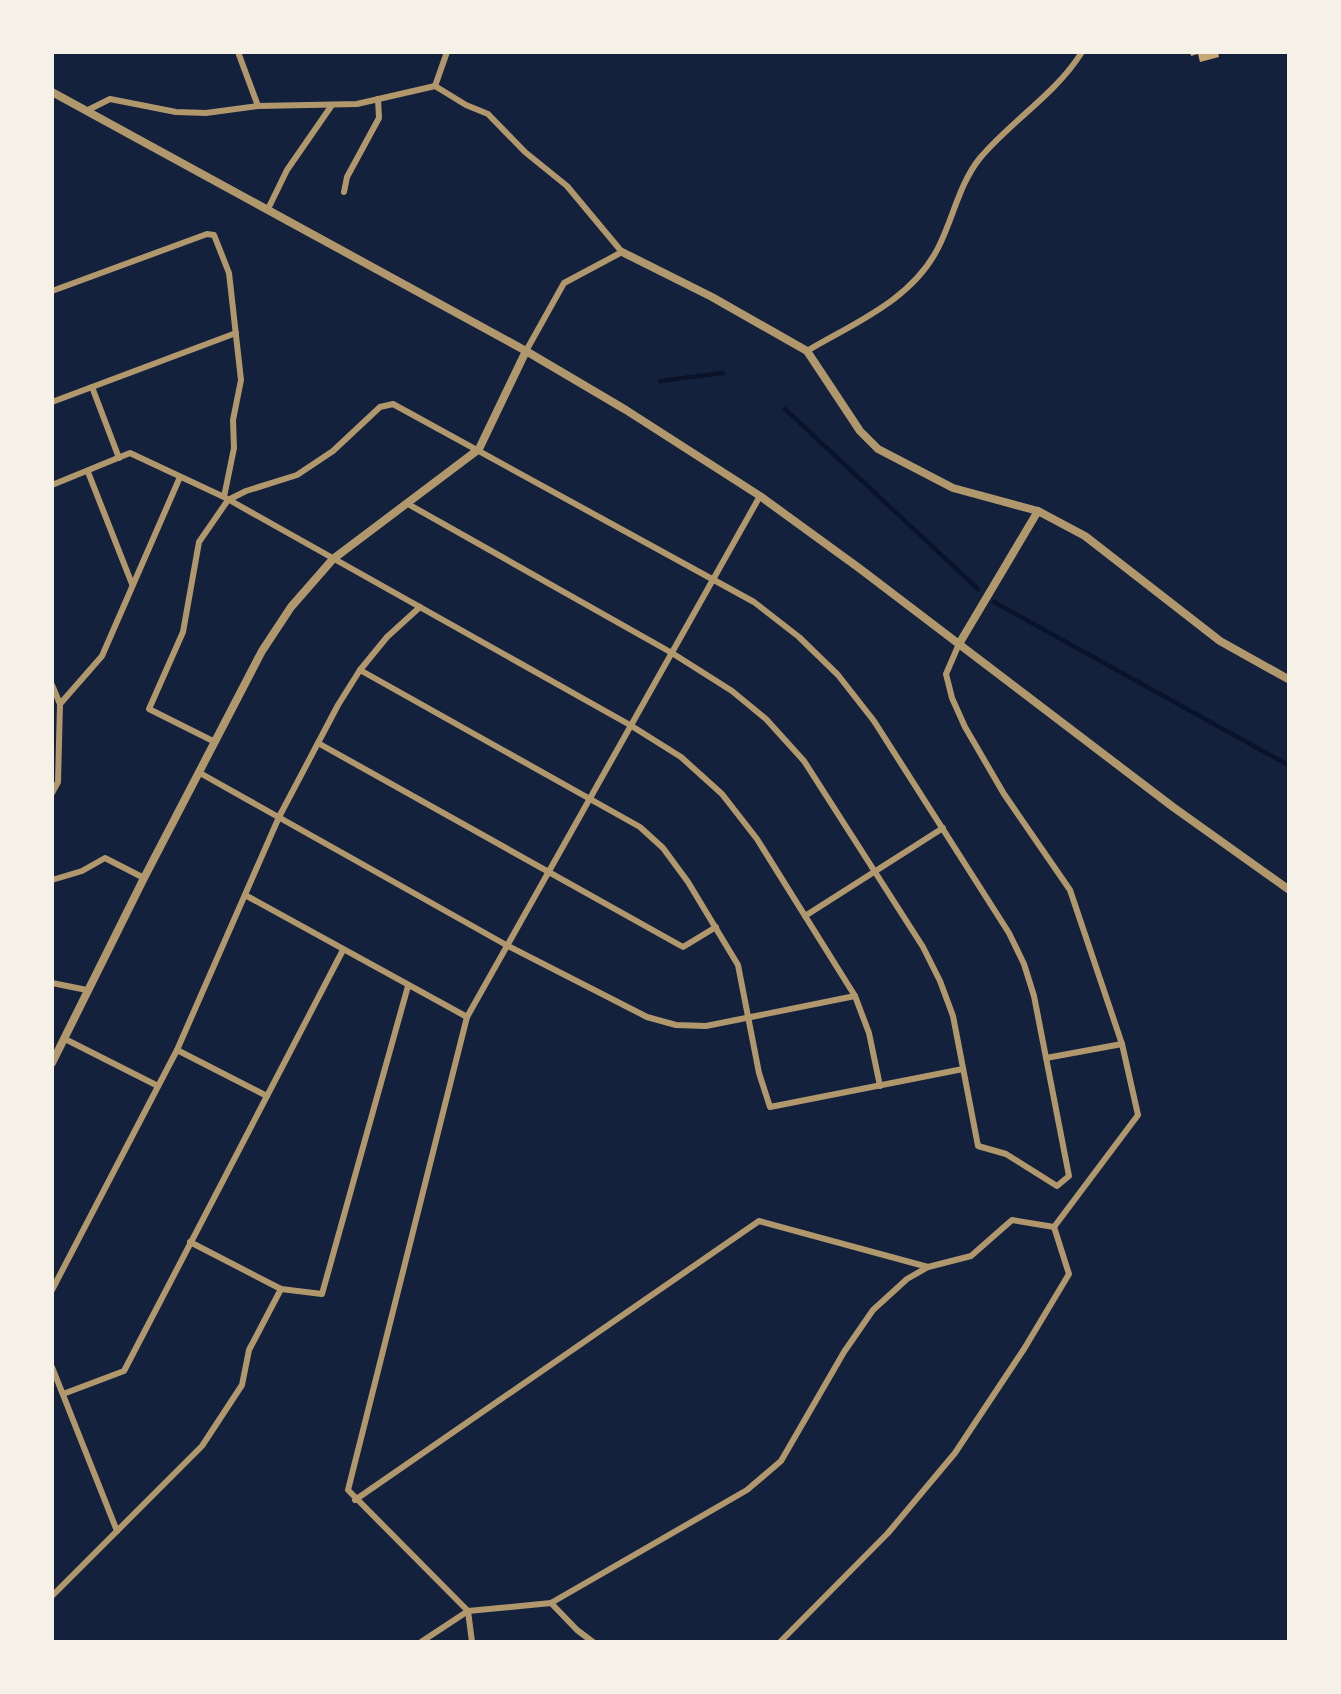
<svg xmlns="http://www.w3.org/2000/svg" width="1341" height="1694" font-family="Karla,sans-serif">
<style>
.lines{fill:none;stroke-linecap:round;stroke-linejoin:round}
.stream{stroke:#0b132b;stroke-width:4.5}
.building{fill:#c6a872}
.minor{stroke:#b1986c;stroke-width:6}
.tertiary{stroke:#b1986c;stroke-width:8}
</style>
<rect width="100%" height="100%" fill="#14213d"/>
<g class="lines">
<g class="stream">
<polyline points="660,381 723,373"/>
<polyline points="785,409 978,589"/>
<polyline points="994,602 1288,765"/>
</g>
</g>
<polygon class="building" points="1190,52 1218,52 1219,57 1200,62 1198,54 1191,56"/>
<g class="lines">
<g class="minor">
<polyline points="238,52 258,106"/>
<polyline points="435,86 447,52"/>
<polyline points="88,110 110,99 176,112 206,113 258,106 357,104 435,86 466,105 488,114 525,152 567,186 622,252 564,283 526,351"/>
<polyline points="344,192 347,177 379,118 378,99"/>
<polyline points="268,209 287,170 332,105"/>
<polyline points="52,291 207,234 214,235 229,273 241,380 233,420 234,448 224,497"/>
<path d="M807 351C854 323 912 300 938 248 953 219 959 184 980 158 1012 120 1055 95 1082 52"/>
<polyline points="92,387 119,458"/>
<polyline points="52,402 236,333"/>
<polyline points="88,472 132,584"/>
<polyline points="52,485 130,453 224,497 630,725 681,757 722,794 757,839 855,996 869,1033 880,1086"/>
<polyline points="959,644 946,674 952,698 965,727 1004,794 1070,890 1122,1044 1138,1115 1054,1227"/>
<polyline points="360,670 640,827 663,848 688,882 738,965 759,1073 770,1107 963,1069"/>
<polyline points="52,685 60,704"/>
<polyline points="215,742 149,709 183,632 199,542 228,500 246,491 297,475 333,451 380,407 393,404 754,602 799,637 838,675 874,721 1009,933 1024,964 1034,996 1069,1176 1057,1186 1006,1154 978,1146 953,1016 940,981 923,947 804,761 766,719 732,691 672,653 408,504"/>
<polyline points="318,743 683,947 716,927"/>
<polyline points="200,773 508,946 647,1017 676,1025 706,1026 855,996"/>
<polyline points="52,793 58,782 60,704 102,656 180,477"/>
<polyline points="52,880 82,871 105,858 144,878"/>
<polyline points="245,895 467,1017"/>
<polyline points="805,916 943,828"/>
<polyline points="52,983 87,990"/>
<polyline points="65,1039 158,1086"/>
<polyline points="177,1050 267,1096"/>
<polyline points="1046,1058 1122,1044"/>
<polyline points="190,1242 281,1289 322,1294 408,986"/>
<polyline points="52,1290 177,1050 279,817 338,705 360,670 387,637 420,607"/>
<polyline points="52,1367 117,1531"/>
<polyline points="63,1394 124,1371 343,950"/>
<polyline points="355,1500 759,1221 928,1267"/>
<polyline points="52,1596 202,1446 242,1385 249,1350 281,1289"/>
<polyline points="551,1603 577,1630 593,1642"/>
<polyline points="421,1642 468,1611 551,1603 747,1490 781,1461 844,1352 873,1310 907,1279 928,1267 971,1256 1012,1220 1054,1227"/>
<polyline points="472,1642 468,1611 348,1490 467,1017 760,496"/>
<polyline points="780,1642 888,1533 955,1453 1024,1349 1069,1274 1054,1227"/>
</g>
<g class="tertiary">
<polyline points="52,92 526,351 626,410 760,496 859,568 1173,807 1288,889"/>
<polyline points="622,252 712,297 807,351 860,431 878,449 953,488 1038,511 1085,536 1220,641 1288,679"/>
<polyline points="959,644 1038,511"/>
<polyline points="52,1063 144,878 262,651 291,607 333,559 479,449 526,351"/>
</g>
</g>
<rect width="1341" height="1694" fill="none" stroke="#f6f1e7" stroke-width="108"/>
</svg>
